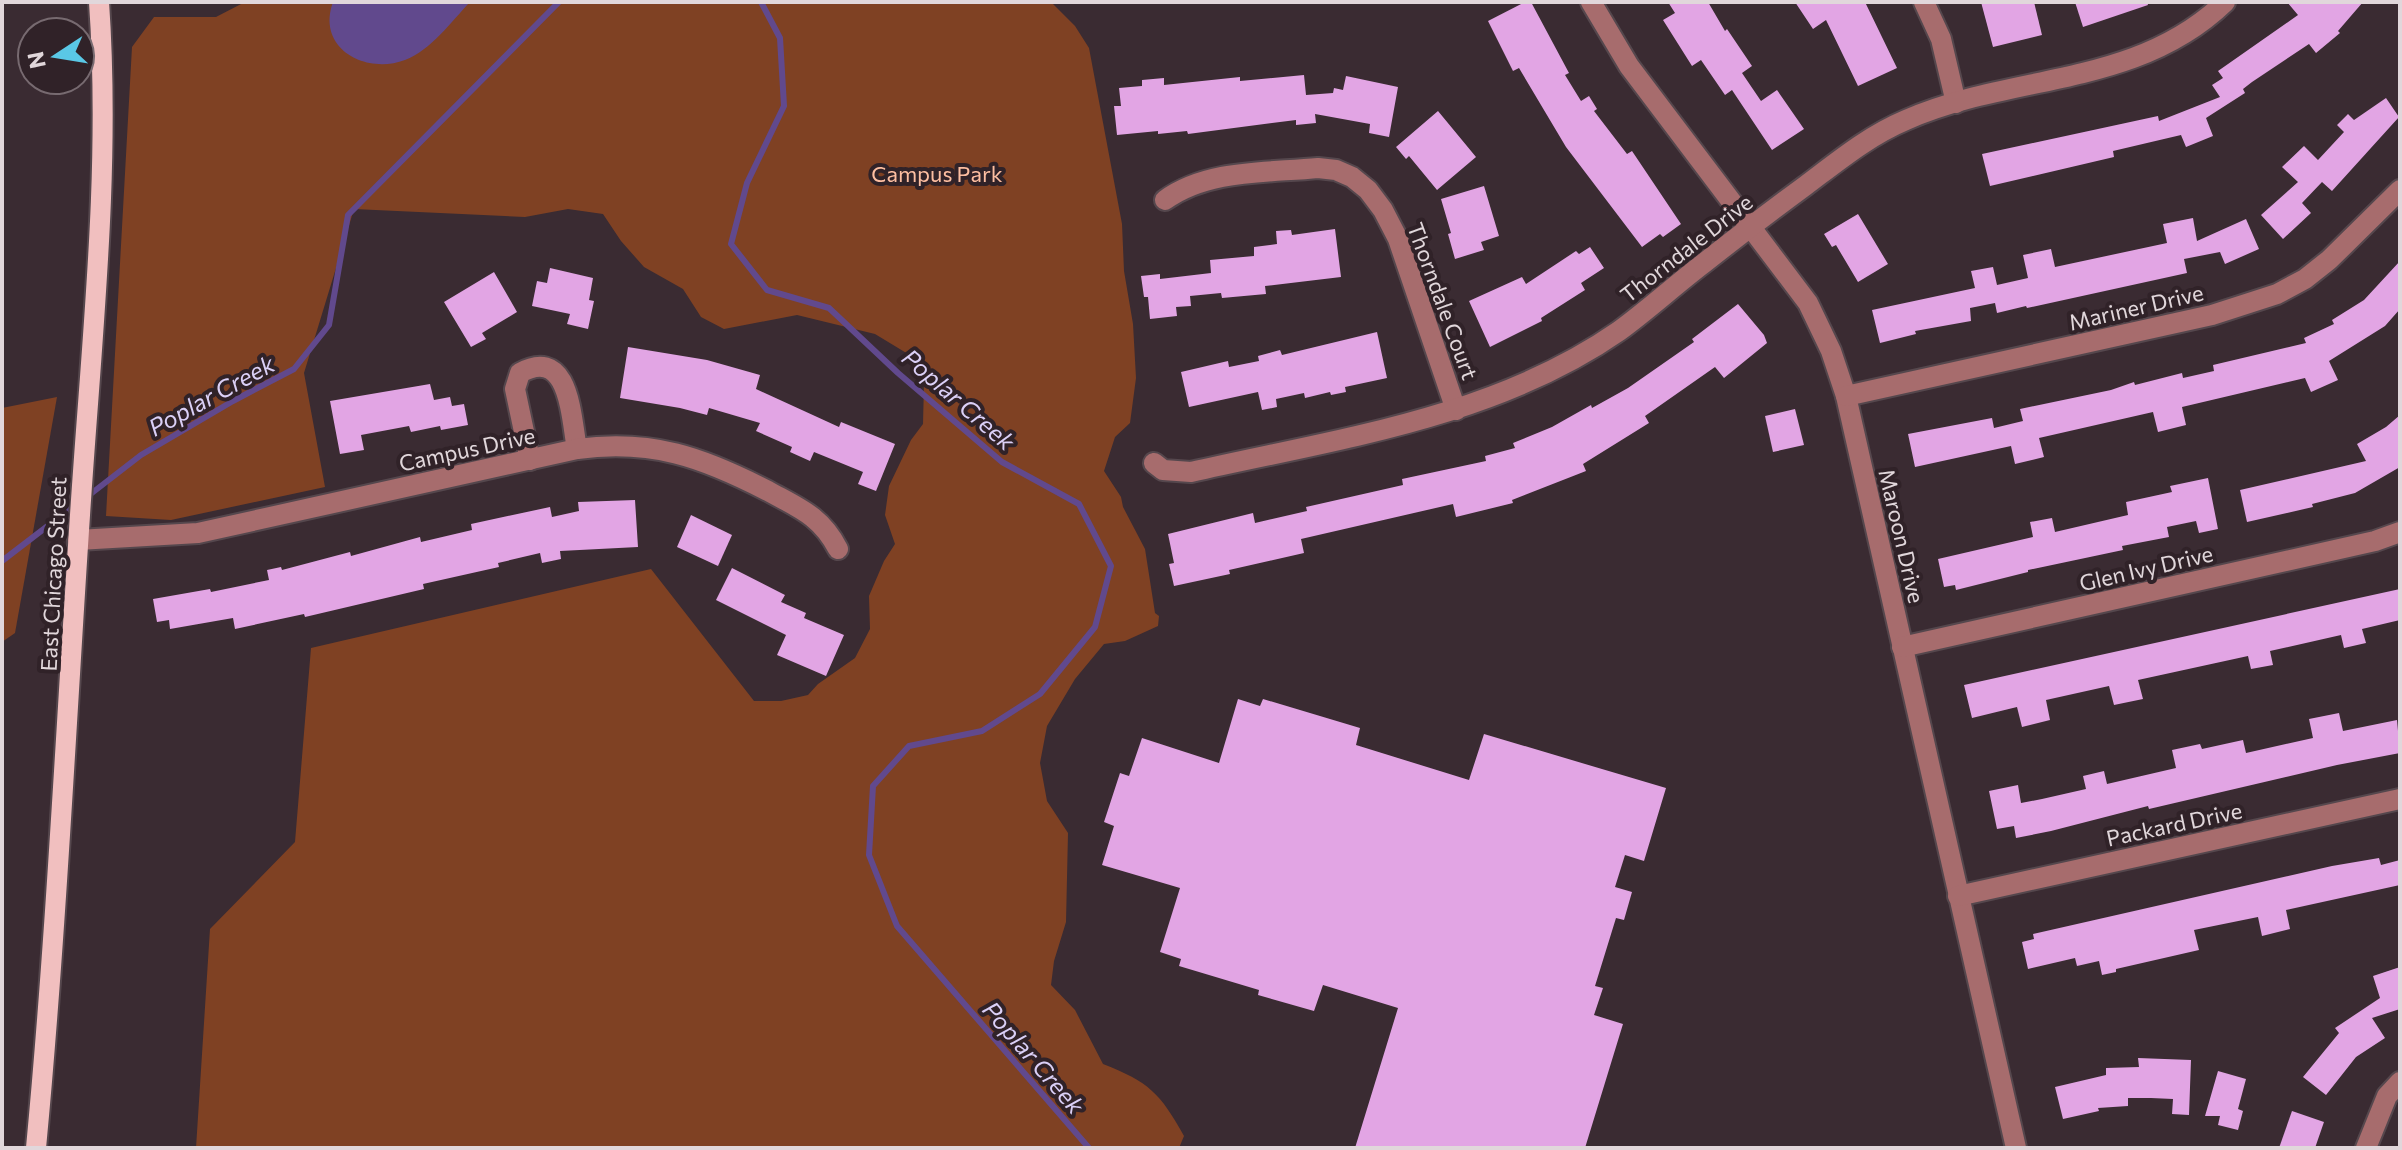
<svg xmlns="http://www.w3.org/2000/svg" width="2402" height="1150" font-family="Commissioner,sans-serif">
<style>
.green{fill:#7f4123}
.water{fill:#61498d}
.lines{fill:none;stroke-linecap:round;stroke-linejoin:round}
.stream{stroke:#61498d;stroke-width:6}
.building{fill:#e2a5e4}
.minor-casing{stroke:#55474d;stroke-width:24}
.major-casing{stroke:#55474d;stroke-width:24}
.minor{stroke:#a76c6d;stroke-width:20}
.major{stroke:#f1bfbf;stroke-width:20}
.labels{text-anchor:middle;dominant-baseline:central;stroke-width:8;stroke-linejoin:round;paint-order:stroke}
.park-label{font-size:22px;fill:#fdbea1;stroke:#302228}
.street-label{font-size:22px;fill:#e1d7db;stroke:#302228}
.water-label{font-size:24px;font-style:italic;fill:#dbd0f7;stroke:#302228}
</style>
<rect width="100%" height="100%" fill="#3a2b32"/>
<g class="green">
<path d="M245 2H1051L1075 26 1089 48 1122 224 1124 271 1133 324 1136 378 1130 423 1115 437 1104 471 1121 497 1123 507 1145 549 1155 613 1159 616 1158 626 1125 641 1104 644 1075 679 1047 726 1040 763 1047 801 1068 833 1066 922 1054 961 1051 985 1075 1010 1103 1064C1149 1082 1160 1093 1184 1136L1179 1148H196L210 929 295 842 311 648 651 569 754 701H781L808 695 818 684 855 658 870 629 869 596 884 561 895 544 885 515 889 486 911 440 923 424 924 383 908 354 875 334 797 315 724 329 701 317 683 289 644 267 621 241 603 214 568 209 525 217 354 209 304 373 325 487 171 520 106 516 132 47 154 17H216Z"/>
<polygon points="57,397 15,633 2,642 2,408"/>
</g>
<path class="water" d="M333 2H470C451 22 431 50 405 60 365 75 316 48 333 2Z"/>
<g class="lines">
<g class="stream">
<polyline points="761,2 780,38 784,106 747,183 731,244 767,290 829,308 898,373 1002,462 1079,504 1111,566 1095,627 1040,694 982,731 909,746 873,786 869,855 897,926 1089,1148"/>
<polyline points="88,496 141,455 233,401 294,369 329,325 348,215 559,2"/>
<polyline points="2,561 75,505"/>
</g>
</g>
<g class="building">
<polygon points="1525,2 1531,2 1569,73 1565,75 1581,101 1589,96 1597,109 1594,111 1627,154 1632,151 1681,224 1663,237 1660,234 1642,247 1566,147 1519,68 1513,71 1488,21"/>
<polygon points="1668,2 1708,2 1725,31 1727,29 1752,66 1742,73 1761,101 1777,90 1804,129 1772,150 1732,90 1725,95 1701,60 1692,66 1663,20 1675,13"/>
<polygon points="1795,2 1865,2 1897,68 1858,86 1826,20 1813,29"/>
<polygon points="1981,2 2034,2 2042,35 1993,47"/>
<polygon points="2075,2 2147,2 2148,5 2083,27"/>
<polygon points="2287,2 2363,2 2338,31 2340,33 2316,53 2309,44 2252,82 2243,89 2245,93 2206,118 2213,136 2186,147 2181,135 2113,151 2114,157 1990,186 1982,154 2158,116 2159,121 2220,97 2212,85 2223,78 2218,71 2298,15"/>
<polygon points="1304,75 1306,95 1333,93 1334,88 1343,90 1346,76 1398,87 1389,137 1369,133 1370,124 1315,114 1316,123 1296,125 1296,120 1188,134 1187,131 1158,134 1158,131 1117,135 1114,106 1121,106 1119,88 1142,86 1142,80 1164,78 1164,85 1240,77 1240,81"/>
<polygon points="2386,98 2399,117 2332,191 2322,182 2302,203 2311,213 2283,239 2261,215 2298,182 2282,167 2304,146 2318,160 2344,132 2337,125 2348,114 2354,120"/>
<polygon points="1438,111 1476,157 1437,190 1409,156 1406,159 1396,147"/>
<polygon points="1484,186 1499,236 1481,242 1484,250 1455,259 1448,234 1451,233 1441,199"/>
<polygon points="1858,214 1888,264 1858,282 1836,245 1832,247 1824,234"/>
<polygon points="2193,218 2197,241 2246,219 2259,249 2225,264 2220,252 2184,259 2187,273 2027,308 2026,306 1997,313 1995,303 1970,308 1971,321 1915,331 1916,334 1880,343 1872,310 1975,288 1971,271 1993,267 1997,285 2028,278 2023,255 2051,249 2055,267 2167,243 2163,224"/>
<polygon points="1335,229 1341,277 1265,286 1266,294 1222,298 1221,293 1190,296 1191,306 1176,307 1177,316 1150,319 1148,297 1144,297 1141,276 1160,274 1160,279 1211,273 1210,260 1254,256 1254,247 1277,244 1276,231 1291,230 1292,235"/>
<polygon points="1590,247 1604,268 1581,283 1585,290 1541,318 1542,321 1490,347 1469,301 1522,277 1526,284 1576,251 1579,254"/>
<polygon points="2400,261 2400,309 2385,326 2329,361 2338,380 2311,392 2305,378 2182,407 2186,425 2158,432 2153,412 2039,438 2044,457 2015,464 2011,446 1915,467 1908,434 1992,418 1994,428 2023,421 2020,409 2111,390 2134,382 2135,385 2182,373 2183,378 2214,371 2213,365 2306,343 2304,338 2334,324 2332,320 2364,300"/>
<polygon points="550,268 593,278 589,300 594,301 588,329 567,324 570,314 532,306 537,281 547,283"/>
<polygon points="494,272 517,312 482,333 486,339 471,347 444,302"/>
<polygon points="1738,304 1764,335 1767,343 1724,378 1715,367 1645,416 1649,423 1583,464 1586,471 1512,500 1513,503 1456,517 1453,504 1301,539 1304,553 1229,570 1230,574 1174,586 1169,564 1174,563 1168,534 1253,513 1255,523 1307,511 1306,507 1403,485 1402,479 1486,461 1485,456 1515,448 1513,443 1552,427 1591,405 1592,408 1628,388 1694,342 1692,339"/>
<polygon points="1377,332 1387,378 1345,387 1346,392 1331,395 1330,392 1305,398 1304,393 1276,399 1277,407 1262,410 1258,392 1189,407 1181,372 1228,361 1229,367 1259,361 1258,356 1280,350 1282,355"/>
<polygon points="628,347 707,360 760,375 756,389 839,427 841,422 895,444 876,491 858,484 863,472 814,452 810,461 790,452 792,447 756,431 760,423 709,408 707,415 680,408 620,398"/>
<polygon points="430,384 434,400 450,397 452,406 464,404 468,425 441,430 440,426 411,432 409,426 361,435 364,450 340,454 330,401"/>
<polygon points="1795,409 1804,445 1773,452 1765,416"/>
<polygon points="2400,415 2400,467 2355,493 2312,504 2313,507 2247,522 2240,490 2366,461 2357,444 2386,427"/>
<polygon points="2208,478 2218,529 2199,533 2196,521 2167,527 2169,537 2122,546 2123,550 2028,570 2028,572 1956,590 1955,585 1944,587 1938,559 2033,537 2030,522 2052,518 2055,532 2128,515 2126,502 2172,492 2170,486"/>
<polygon points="635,500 638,547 560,551 561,559 542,563 540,553 498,563 499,567 423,584 424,589 305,617 304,614 235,629 233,618 170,629 169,620 157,622 153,599 210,589 211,592 269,580 267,570 281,567 282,570 350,552 351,556 420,537 421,542 472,530 471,524 550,507 552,517 579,511 578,502"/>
<polygon points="691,515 732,535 718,566 677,547"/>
<polygon points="732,568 785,595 781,602 806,613 804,618 844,635 826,676 777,655 786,635 716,600"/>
<polygon points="2400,589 2400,620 2362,629 2366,643 2344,648 2341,635 2270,651 2273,665 2251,669 2248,656 2138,680 2143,699 2114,705 2109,686 2046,700 2050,720 2022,727 2017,707 1972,718 1964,685"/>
<polygon points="1238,699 1260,706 1263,699 1360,728 1356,745 1469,780 1484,734 1666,788 1644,861 1625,855 1615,887 1632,892 1624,920 1616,918 1595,986 1603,988 1594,1015 1623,1024 1585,1148 1355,1148 1398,1008 1323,985 1314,1011 1258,995 1259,990 1179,966 1181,959 1160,952 1180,888 1102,865 1114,826 1104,822 1120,773 1129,776 1142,738 1219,763"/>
<polygon points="2339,713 2343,731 2397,720 2400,753 2337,765 2149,809 2148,806 2051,831 2016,838 2014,826 1997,829 1989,791 2018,785 2021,803 2042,799 2086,789 2083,776 2104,771 2107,784 2176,768 2172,750 2200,744 2202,749 2243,740 2246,753 2313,738 2309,719"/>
<polygon points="2379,858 2381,865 2400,860 2400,885 2286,910 2290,929 2262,936 2258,917 2194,930 2199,950 2116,969 2116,972 2102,975 2099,961 2077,966 2075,958 2028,969 2022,942 2034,939 2033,934 2332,866"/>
<polygon points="2400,967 2400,1009 2372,1018 2385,1038 2356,1057 2326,1095 2303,1077 2339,1033 2335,1028 2380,998 2373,976"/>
<polygon points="2138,1058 2191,1060 2189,1115 2172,1114 2173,1099 2151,1098 2128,1098 2128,1106 2098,1108 2099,1111 2063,1119 2055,1087 2106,1075 2106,1068 2139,1067"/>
<polygon points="2218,1071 2246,1079 2238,1109 2243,1111 2238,1130 2218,1125 2220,1116 2205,1116"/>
<polygon points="2292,1111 2324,1122 2315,1148 2279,1148"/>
</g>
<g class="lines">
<defs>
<g id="minor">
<polyline points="1591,2 1629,66 1808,303 1831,351 1846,396 2016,1148"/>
<polyline points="1924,2 1941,39 1956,103"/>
<path d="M1165 200C1208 169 1267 173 1318 168L1336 170 1352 177 1368 190 1383 210 1398 239 1456 410"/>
<polyline points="1846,396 2212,315 2277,294 2305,279 2329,260 2400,190"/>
<path d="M530 460 515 389 520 373C570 345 571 418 577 449"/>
<path d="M1154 463 1163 470 1191 472C1336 439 1494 418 1619 331 1648 310 1675 285 1704 263 1737 237 1771 211 1805 186 1837 162 1868 136 1906 120 2012 73 2136 88 2225 2"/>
<path d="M78 540 198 533 577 449C652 439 702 457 768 491 799 508 821 516 838 549"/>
<polyline points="1902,647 2375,541 2400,532"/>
<polyline points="1958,896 2400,799"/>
<polyline points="2366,1148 2387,1096 2400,1082"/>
</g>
<path id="major" d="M36 1148C56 937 66 726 80 515 91 344 111 173 99 2"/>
</defs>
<use href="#minor" class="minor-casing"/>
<use href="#major" class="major-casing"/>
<use href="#minor" class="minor"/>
<use href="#major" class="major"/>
</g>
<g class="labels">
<g class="park-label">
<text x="937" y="173">Campus Park</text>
</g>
<g class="street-label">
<text transform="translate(1686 248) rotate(-38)">Thorndale Drive</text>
<text transform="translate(1443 301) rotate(70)">Thorndale Court</text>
<text transform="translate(2136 307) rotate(-13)">Mariner Drive</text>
<text transform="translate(467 449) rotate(-12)">Campus Drive</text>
<text transform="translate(1902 536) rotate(77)">Maroon Drive</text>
<text transform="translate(2146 568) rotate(-13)">Glen Ivy Drive</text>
<text transform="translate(53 574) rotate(-87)">East Chicago Street</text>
<text transform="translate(2174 824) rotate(-12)">Packard Drive</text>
</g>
<g class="water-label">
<text transform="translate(211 395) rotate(-29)">Poplar Creek</text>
<text transform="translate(959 399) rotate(41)">Poplar Creek</text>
<text transform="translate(1034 1057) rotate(49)">Poplar Creek</text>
</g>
</g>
<rect width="2402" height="1150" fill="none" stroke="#e1d7db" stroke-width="8"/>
<g transform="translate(56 56) rotate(258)"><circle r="38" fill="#302228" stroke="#776a70" stroke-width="2"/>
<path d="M0-6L14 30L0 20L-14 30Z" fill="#5ac8e6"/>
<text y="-12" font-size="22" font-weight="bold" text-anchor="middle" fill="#e1d7db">N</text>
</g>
</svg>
